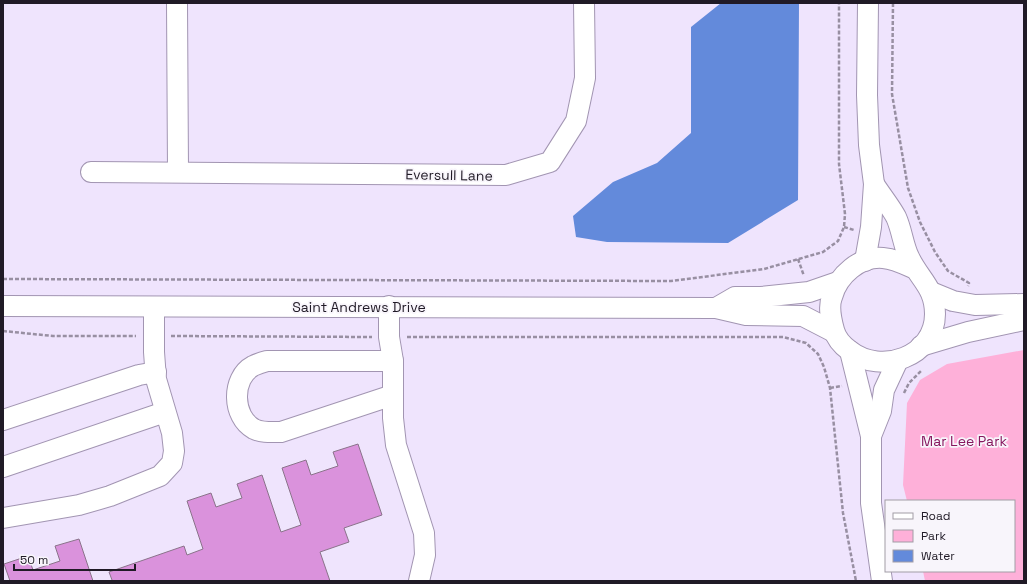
<svg xmlns="http://www.w3.org/2000/svg" width="1027" height="584" font-family="'Space Grotesk',sans-serif">
<style>
.green{fill:#feb0d9}
.water{fill:#638adb}
.building{fill:#da92dc;stroke:#8a738a}
.lines{fill:none;stroke-linecap:round;stroke-linejoin:round}
.minor-casing{stroke:#a295b2;stroke-width:22}
.path{stroke:#988fa2;stroke-width:2.5;stroke-dasharray:4 2;stroke-linecap:butt}
.minor{stroke:#fff;stroke-width:20}
.labels{text-anchor:middle;dominant-baseline:central;stroke-width:3.5;stroke-linejoin:round;paint-order:stroke}
.street-label{font-size:14px;fill:#201a26;stroke:#f8f5fb}
.park-label{font-size:14px;fill:#87185f;stroke:#f8f5fb}
</style>
<rect width="100%" height="100%" fill="#efe4fd"/>
<polygon class="green" points="1024,350 1024,581 925,581 923,571 1014,571 1014,501 907,501 903,485 907,403 920,380 947,364"/>
<polygon class="water" points="721,3 799,3 798,200 728,243 607,242 576,237 573,216 613,182 657,163 691,133 691,27"/>
<g class="building">
<polygon points="358,444 382,515 344,528 349,542 320,552 330,581 111,581 112,580 109,572 184,546 187,555 203,549 187,501 211,493 216,507 242,498 237,484 262,475 281,532 301,525 282,468 306,460 311,475 338,466 333,452"/>
<polygon points="79,539 93,581 10,581 4,564 28,556 33,570 60,561 55,546"/>
</g>
<g class="lines">
<defs>
<g id="minor">
<polyline points="177,3 178,172"/>
<polyline points="91,172 506,175 550,162 576,121 585,78 584,3"/>
<path d="M874 184C881 195 890 206 896 217 902 230 903 245 909 257 919 279 935 287 935 314 935 357 881 375 850 351 843 346 836 338 834 330 831 319 828 307 832 297 838 275 860 256 883 258 895 259 904 264 915 269"/>
<polyline points="865,261 871,227 874,184 869,145 867,95 868,3"/>
<polyline points="931,292 953,301 975,305 1024,304"/>
<polyline points="3,306 716,308 746,315 803,316 834,332"/>
<polyline points="389,306 389,337 393,361 393,418 396,445 424,533 425,555 419,581"/>
<polyline points="716,308 735,297 761,297 809,292 838,282"/>
<polyline points="921,346 968,332 1024,320"/>
<polyline points="850,351 871,436 871,503 882,581"/>
<path d="M393 361H267C263 362 257 364 253 366 231 378 232 417 254 429 262 433 272 432 281 432L393 395"/>
<polyline points="3,420 139,375 156,372"/>
<polyline points="871,436 881,411 884,390 898,360"/>
<polyline points="3,467 165,412"/>
<polyline points="3,518 79,505 110,496 160,476 172,463 174,451 172,433 156,379 154,352 154,307"/>
</g>
</defs>
<use href="#minor" class="minor-casing"/>
<g class="path">
<polyline points="893,3 892,94 908,188 920,222 935,252 948,271 969,283 968,286"/>
<polyline points="844,227 854,230"/>
<polyline points="798,259 804,276"/>
<polyline points="3,279 671,281 764,269 823,252 838,241 844,227 845,214 839,164 839,3"/>
<polyline points="3,331 53,336 136,336"/>
<polyline points="171,336 372,337"/>
<polyline points="407,337 783,337 806,343 818,354 824,367 830,388 843,513 856,581"/>
<polyline points="830,388 842,386"/>
<polyline points="904,393 909,383 922,370"/>
</g>
<use href="#minor" class="minor"/>
</g>
<g class="labels">
<g class="street-label">
<text transform="translate(449 175) rotate(1)">Eversull Lane</text>
<text x="359" y="307">Saint Andrews Drive</text>
</g>
<g class="park-label">
<text x="964" y="441">Mar Lee Park</text>
</g>
</g>
<rect width="1027" height="584" fill="none" stroke="#201a26" stroke-width="8"/>
<rect x="885" y="500" width="130" height="72" fill="#f8f5fb" stroke="#a29da6"/>
<rect x="893" y="513" width="20" height="6" fill="#ffffff" stroke="#a29da6"/>
<text x="921" y="520" font-size="12" fill="#201a26">Road</text>
<rect x="893" y="530" width="20" height="12" fill="#feb0d9" stroke="#a29da6"/>
<text x="921" y="540" font-size="12" fill="#201a26">Park</text>
<rect x="893" y="550" width="20" height="12" fill="#638adb" stroke="#a29da6"/>
<text x="921" y="560" font-size="12" fill="#201a26">Water</text>
<path d="M14 564v6h121v-6" fill="none" stroke="#201a26" stroke-width="2"/>
<text x="20" y="564" font-size="12" fill="#201a26" stroke="#f8f5fb" stroke-width="3" paint-order="stroke">50 m</text>
</svg>
